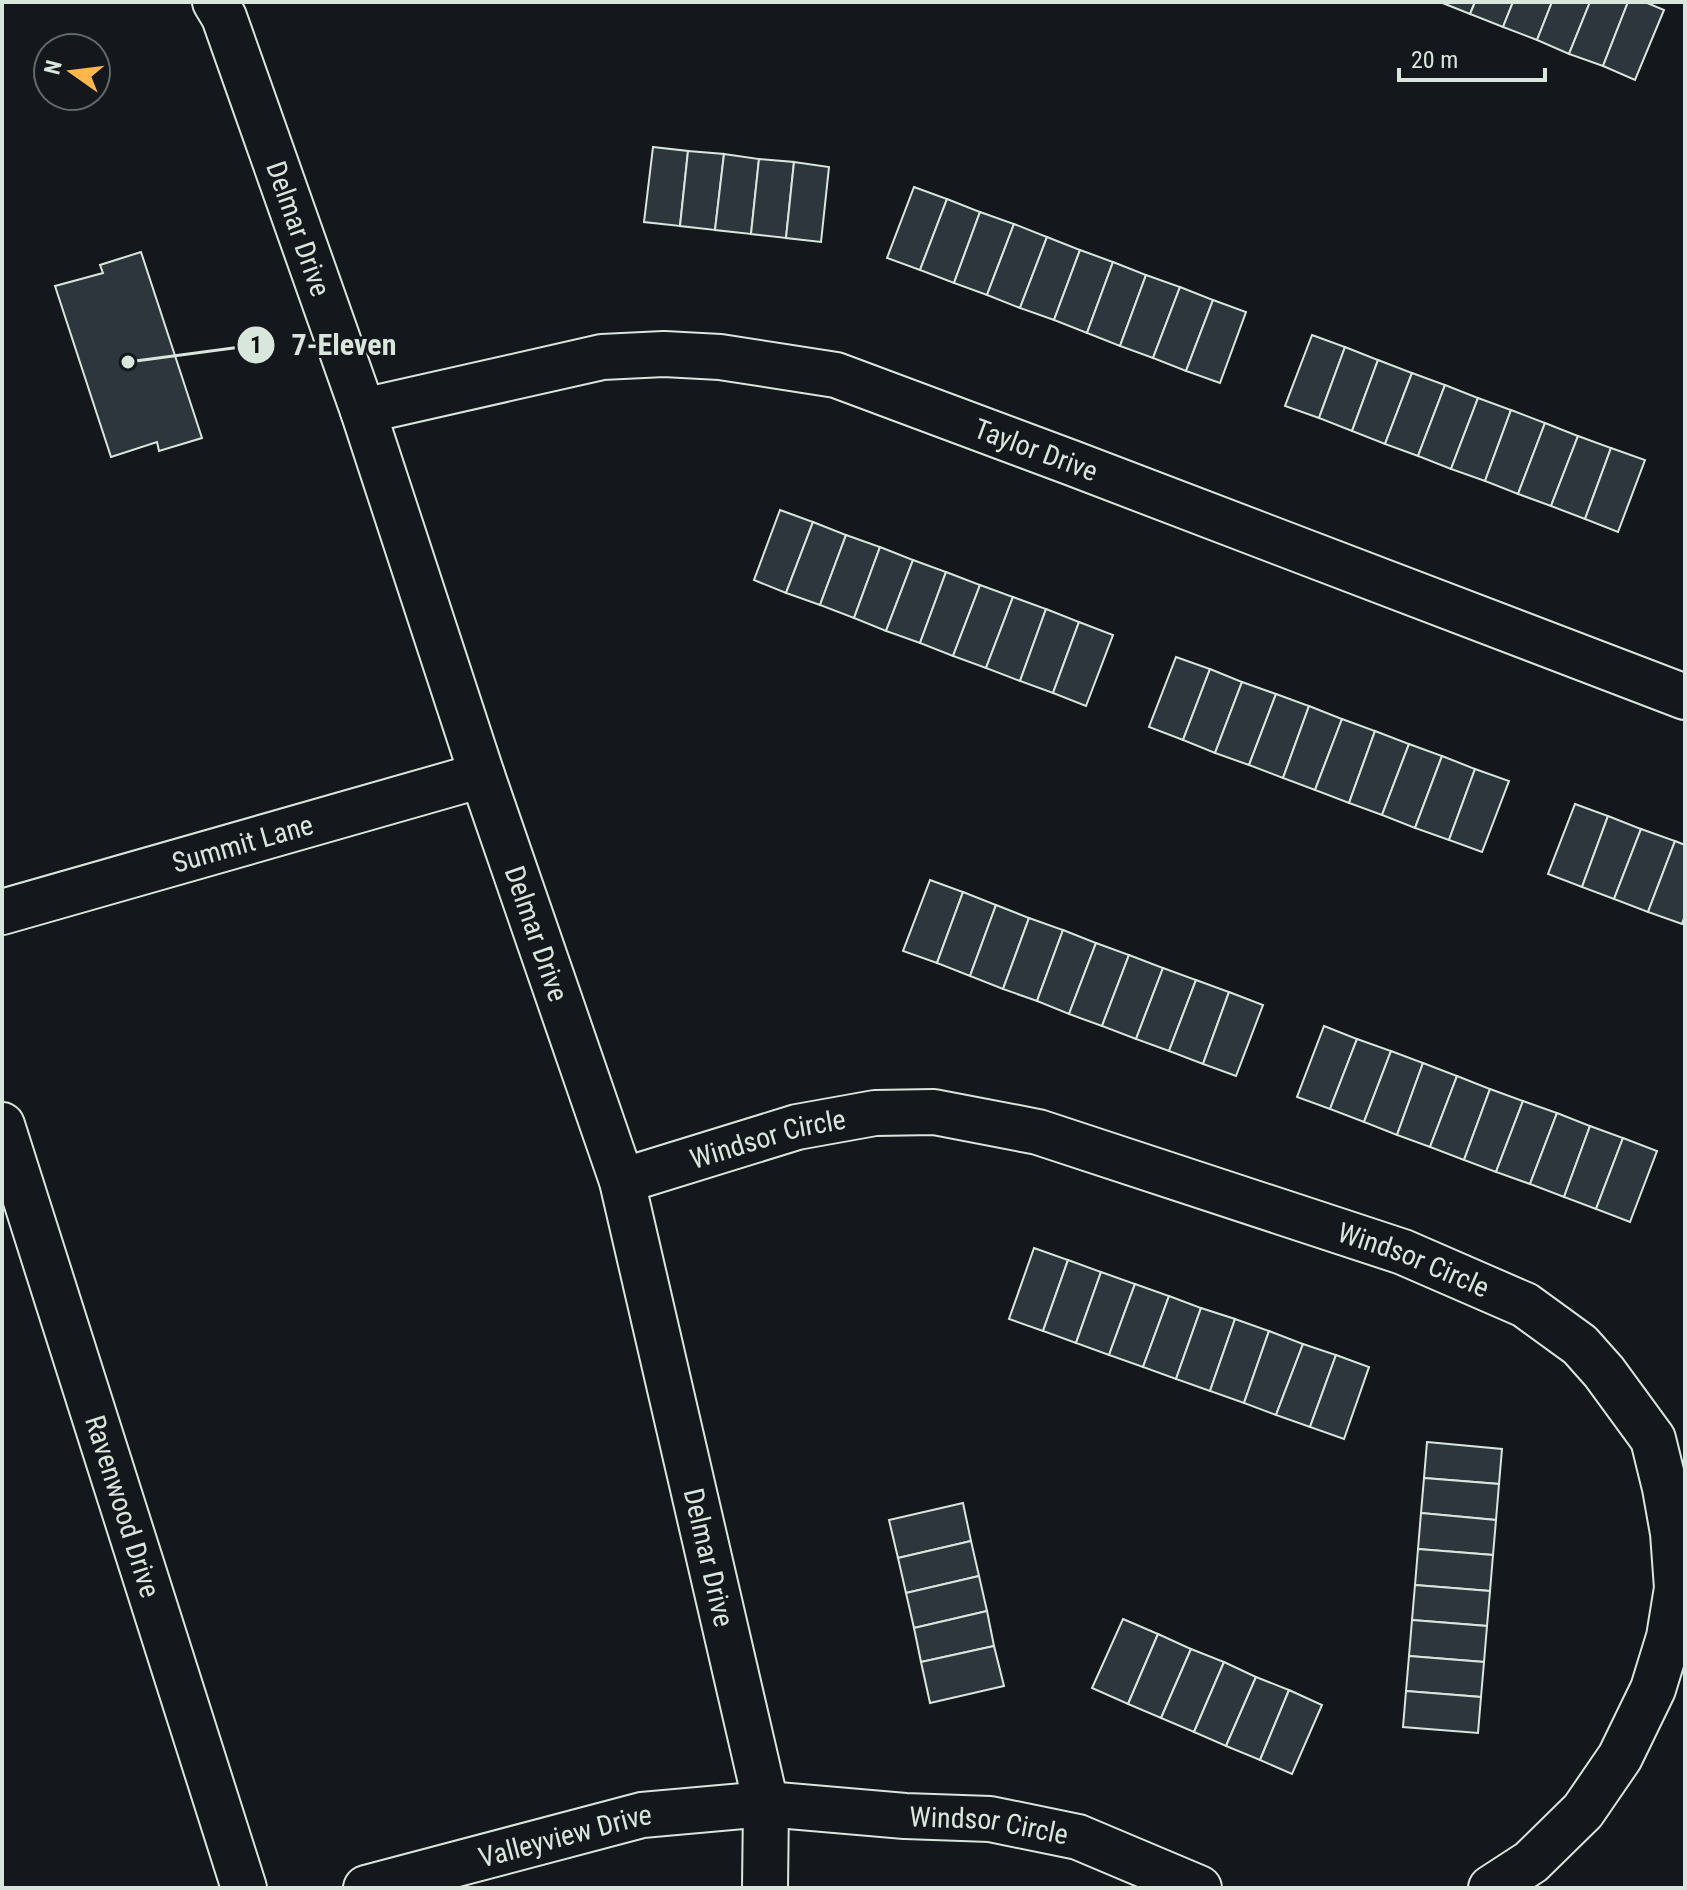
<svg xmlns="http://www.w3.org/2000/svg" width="1687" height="1890" font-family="'Roboto Condensed',sans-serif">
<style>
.building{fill:#2c363c;stroke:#d8e6dc;stroke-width:2}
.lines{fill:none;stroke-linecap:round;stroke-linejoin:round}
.minor-casing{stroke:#d8e6dc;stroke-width:48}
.tertiary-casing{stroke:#d8e6dc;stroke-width:48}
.minor{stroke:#14181c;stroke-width:44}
.tertiary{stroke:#14181c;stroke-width:44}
.labels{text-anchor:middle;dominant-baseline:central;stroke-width:6;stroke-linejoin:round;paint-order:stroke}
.street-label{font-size:28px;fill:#d8e6dc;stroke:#14181c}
.leader{fill:none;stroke:#d8e6dc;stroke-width:3}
.callout-dot{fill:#d8e6dc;stroke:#14181c;stroke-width:3}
.mark-label{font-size:24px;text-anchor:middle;font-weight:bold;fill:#111}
.callout-label{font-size:30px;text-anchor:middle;font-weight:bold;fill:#d8e6dc;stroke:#14181c;stroke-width:6;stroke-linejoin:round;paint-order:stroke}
</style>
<rect width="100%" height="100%" fill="#14181c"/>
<g class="building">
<polygon points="1440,2 1475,2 1470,14"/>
<polygon points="1475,2 1513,2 1503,27 1470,14"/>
<polygon points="1513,2 1552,2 1537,40 1503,27"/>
<polygon points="1552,2 1590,2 1569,54 1537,40"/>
<polygon points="1590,2 1628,2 1603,66 1569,54"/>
<polygon points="1628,2 1645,2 1664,10 1635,80 1603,66"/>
<polygon points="653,147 688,151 680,226 644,222"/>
<polygon points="688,151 724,154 715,230 680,226"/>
<polygon points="724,154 759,159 751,234 715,230"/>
<polygon points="759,159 794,162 786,238 751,234"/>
<polygon points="794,162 829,167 821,242 786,238"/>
<polygon points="914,187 947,199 920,270 887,258"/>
<polygon points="947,199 980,212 954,283 920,270"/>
<polygon points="980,212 1014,224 987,295 954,283"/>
<polygon points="1014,224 1047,237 1020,308 987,295"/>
<polygon points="1047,237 1080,250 1054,320 1020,308"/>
<polygon points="1080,250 1113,262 1087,333 1054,320"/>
<polygon points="141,252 202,438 159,451 157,442 111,457 55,286 103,273 100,265"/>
<polygon points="1113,262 1146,275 1120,346 1087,333"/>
<polygon points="1146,275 1180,287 1153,358 1120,346"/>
<polygon points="1180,287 1213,300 1186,371 1153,358"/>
<polygon points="1213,300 1246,312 1220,383 1186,371"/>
<polygon points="1312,335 1345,347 1319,418 1285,406"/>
<polygon points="1345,347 1378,360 1352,431 1319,418"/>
<polygon points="1378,360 1412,373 1385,444 1352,431"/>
<polygon points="1412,373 1445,385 1418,456 1385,444"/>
<polygon points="1445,385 1478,398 1451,469 1418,456"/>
<polygon points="1478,398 1511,410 1485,481 1451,469"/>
<polygon points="1511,410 1545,423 1518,494 1485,481"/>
<polygon points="1545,423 1578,436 1551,506 1518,494"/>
<polygon points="1578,436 1611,448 1585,519 1551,506"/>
<polygon points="1611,448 1645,460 1618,532 1585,519"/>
<polygon points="780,510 813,522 786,593 754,580"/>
<polygon points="813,522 846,535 820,605 786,593"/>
<polygon points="846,535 880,547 854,618 820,605"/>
<polygon points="880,547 913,560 886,631 854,618"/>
<polygon points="913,560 946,572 920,643 886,631"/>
<polygon points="946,572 980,585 953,656 920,643"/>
<polygon points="980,585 1013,597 986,668 953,656"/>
<polygon points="1013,597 1046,609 1020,681 986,668"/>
<polygon points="1046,609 1079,622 1053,693 1020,681"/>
<polygon points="1079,622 1113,635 1086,706 1053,693"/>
<polygon points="1176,657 1210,669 1183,740 1149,727"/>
<polygon points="1210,669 1242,682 1215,753 1183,740"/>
<polygon points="1242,682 1276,694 1249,765 1215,753"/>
<polygon points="1276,694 1309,706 1283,778 1249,765"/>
<polygon points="1309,706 1342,719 1315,790 1283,778"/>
<polygon points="1342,719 1375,731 1349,803 1315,790"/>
<polygon points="1375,731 1409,744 1382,815 1349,803"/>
<polygon points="1409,744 1442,756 1415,828 1382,815"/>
<polygon points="1442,756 1475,769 1449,840 1415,828"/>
<polygon points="1475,769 1509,781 1482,852 1449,840"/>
<polygon points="1575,804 1608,816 1582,887 1548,874"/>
<polygon points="1608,816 1641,829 1614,899 1582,887"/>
<polygon points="1641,829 1675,841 1648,912 1614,899"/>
<polygon points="1675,841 1685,845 1685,915 1682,924 1648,912"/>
<polygon points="930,880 963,892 937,963 903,951"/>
<polygon points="963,892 996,905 970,976 937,963"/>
<polygon points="996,905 1029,918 1003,989 970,976"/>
<polygon points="1029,918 1063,930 1037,1001 1003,989"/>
<polygon points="1063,930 1096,943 1069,1014 1037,1001"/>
<polygon points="1096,943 1129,955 1102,1026 1069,1014"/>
<polygon points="1129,955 1163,968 1136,1039 1102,1026"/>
<polygon points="1163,968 1196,980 1169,1051 1136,1039"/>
<polygon points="1196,980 1229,992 1203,1064 1169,1051"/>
<polygon points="1229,992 1263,1005 1236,1076 1203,1064"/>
<polygon points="1324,1026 1357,1039 1330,1109 1297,1097"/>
<polygon points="1357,1039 1391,1051 1364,1122 1330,1109"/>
<polygon points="1391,1051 1423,1063 1397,1135 1364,1122"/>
<polygon points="1423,1063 1457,1076 1430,1147 1397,1135"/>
<polygon points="1457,1076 1490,1089 1464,1160 1430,1147"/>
<polygon points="1490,1089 1523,1101 1496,1172 1464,1160"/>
<polygon points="1523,1101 1557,1113 1530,1184 1496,1172"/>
<polygon points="1557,1113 1590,1126 1564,1197 1530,1184"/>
<polygon points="1590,1126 1623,1138 1596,1209 1564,1197"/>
<polygon points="1623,1138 1657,1151 1630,1222 1596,1209"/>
<polygon points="1034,1248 1068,1260 1043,1331 1009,1319"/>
<polygon points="1068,1260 1101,1272 1076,1343 1043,1331"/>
<polygon points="1101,1272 1135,1284 1109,1355 1076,1343"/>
<polygon points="1135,1284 1169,1296 1143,1367 1109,1355"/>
<polygon points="1169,1296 1201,1308 1176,1379 1143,1367"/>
<polygon points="1201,1308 1235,1319 1210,1391 1176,1379"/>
<polygon points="1235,1319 1269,1331 1244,1403 1210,1391"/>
<polygon points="1269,1331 1303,1344 1276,1415 1244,1403"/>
<polygon points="1303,1344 1336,1355 1310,1427 1276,1415"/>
<polygon points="1336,1355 1369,1367 1344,1439 1310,1427"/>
<polygon points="1427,1442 1502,1449 1499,1484 1424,1478"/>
<polygon points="1424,1478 1499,1484 1496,1520 1421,1513"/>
<polygon points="963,1503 971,1541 898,1558 889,1520"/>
<polygon points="1421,1513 1496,1520 1493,1555 1418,1549"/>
<polygon points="971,1541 979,1576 906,1593 898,1558"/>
<polygon points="1418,1549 1493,1555 1490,1591 1415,1585"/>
<polygon points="979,1576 987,1611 914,1628 906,1593"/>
<polygon points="1415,1585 1490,1591 1487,1626 1412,1620"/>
<polygon points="987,1611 994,1646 921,1662 914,1628"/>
<polygon points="1123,1619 1158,1634 1128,1704 1092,1688"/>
<polygon points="1412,1620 1487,1626 1484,1662 1409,1656"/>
<polygon points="1158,1634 1191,1649 1161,1718 1128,1704"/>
<polygon points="994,1646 1004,1686 930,1703 921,1662"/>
<polygon points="1191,1649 1224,1662 1194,1732 1161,1718"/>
<polygon points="1409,1656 1484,1662 1481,1697 1406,1691"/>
<polygon points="1224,1662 1256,1677 1226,1746 1194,1732"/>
<polygon points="1256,1677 1289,1690 1260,1760 1226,1746"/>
<polygon points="1289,1690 1322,1705 1292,1774 1260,1760"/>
<polygon points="1406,1691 1481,1697 1478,1733 1403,1727"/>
</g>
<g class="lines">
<defs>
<g id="minor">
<path id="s1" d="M363 411 602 357 664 354 720 357 836 375 1072 463 1685 697"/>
<path id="s2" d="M2 912 482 775"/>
<path id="s3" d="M2 1125 244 1888"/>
<path id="s4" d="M622 1181 797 1127 875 1113 934 1112 1038 1132 1403 1252 1525 1305 1580 1345 1604 1372 1653 1439 1665 1488 1673 1533 1677 1588 1669 1637 1653 1689 1620 1757 1583 1811 1531 1862 1491 1888"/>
<path id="s5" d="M366 1888 642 1815 766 1804 905 1816 990 1819 1078 1837 1199 1888"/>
</g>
<g id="tertiary">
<path id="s6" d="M215 2 224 17 363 411 482 775 622 1181 766 1804 765 1888"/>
</g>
</defs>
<use href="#minor" class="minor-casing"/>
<use href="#tertiary" class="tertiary-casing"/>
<use href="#minor" class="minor"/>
<use href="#tertiary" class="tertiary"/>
</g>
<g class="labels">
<g class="street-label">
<text stroke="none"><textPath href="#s6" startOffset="242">Delmar Drive</textPath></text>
<text stroke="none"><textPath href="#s1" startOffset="694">Taylor Drive</textPath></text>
<text stroke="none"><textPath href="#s2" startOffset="250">Summit Lane</textPath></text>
<text stroke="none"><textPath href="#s6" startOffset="986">Delmar Drive</textPath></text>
<text stroke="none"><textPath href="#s4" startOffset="152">Windsor Circle</textPath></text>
<text stroke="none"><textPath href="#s4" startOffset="824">Windsor Circle</textPath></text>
<text stroke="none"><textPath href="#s3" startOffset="400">Ravenwood Drive</textPath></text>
<text stroke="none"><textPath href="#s6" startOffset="1634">Delmar Drive</textPath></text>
<text stroke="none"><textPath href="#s5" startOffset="634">Windsor Circle</textPath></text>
<text stroke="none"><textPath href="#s5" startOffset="206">Valleyview Drive</textPath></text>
</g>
</g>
<path class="leader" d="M128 362L256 345"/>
<g class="callout-dot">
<circle cx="128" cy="362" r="8"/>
<circle cx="256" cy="345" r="20"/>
</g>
<g class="mark-label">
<text x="256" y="353">1</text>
</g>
<g class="callout-label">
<text x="344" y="355">7-Eleven</text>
</g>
<rect width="1687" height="1890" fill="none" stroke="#d8e6dc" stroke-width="8"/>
<g transform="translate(72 72) rotate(284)"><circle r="38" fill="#14181c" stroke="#626a69" stroke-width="2"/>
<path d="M0-6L14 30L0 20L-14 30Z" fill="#ffb74d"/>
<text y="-12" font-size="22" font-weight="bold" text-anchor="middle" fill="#d8e6dc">N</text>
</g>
<path d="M1399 68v12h146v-12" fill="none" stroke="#d8e6dc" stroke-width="4"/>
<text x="1411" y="68" font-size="24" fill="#d8e6dc" stroke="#14181c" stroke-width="6" paint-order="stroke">20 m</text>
</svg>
